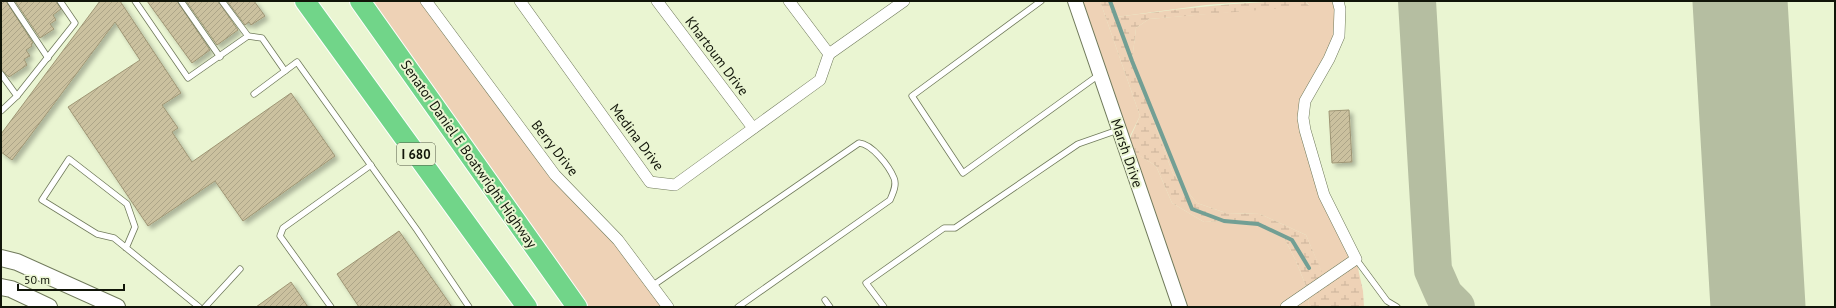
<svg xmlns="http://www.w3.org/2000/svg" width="1836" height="308" font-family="'PT Sans',sans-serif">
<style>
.green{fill:#eed2b6}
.wetland{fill:url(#wetland-marsh)}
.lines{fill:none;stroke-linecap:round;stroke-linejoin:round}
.stream{stroke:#729f94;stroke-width:4}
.taxiway{stroke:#b5bea1;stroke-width:38}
.runway{stroke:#b5bea1;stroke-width:95}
.building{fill:url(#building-hatch);stroke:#9e9574;filter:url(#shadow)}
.service-casing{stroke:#707a5b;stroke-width:7}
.minor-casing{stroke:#707a5b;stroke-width:12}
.tertiary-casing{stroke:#707a5b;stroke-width:16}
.secondary-casing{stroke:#707a5b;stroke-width:18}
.motorway-casing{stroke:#fff;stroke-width:22}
.service{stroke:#fff;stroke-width:5.5}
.minor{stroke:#fff;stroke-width:11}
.tertiary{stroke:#fff;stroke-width:14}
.secondary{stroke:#fff;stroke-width:16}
.motorway{stroke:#71d589;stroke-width:20}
.labels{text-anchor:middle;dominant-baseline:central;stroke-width:4;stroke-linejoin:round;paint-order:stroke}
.shield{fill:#eaf5d2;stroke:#525845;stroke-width:1}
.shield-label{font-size:13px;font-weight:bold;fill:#111509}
.street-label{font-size:14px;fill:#111509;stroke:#eaf5d2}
</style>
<defs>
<pattern id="wetland-marsh" width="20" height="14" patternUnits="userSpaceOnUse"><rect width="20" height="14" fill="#eed2b6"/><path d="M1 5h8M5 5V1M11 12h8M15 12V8" fill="none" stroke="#cbb39b"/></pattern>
<pattern id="building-hatch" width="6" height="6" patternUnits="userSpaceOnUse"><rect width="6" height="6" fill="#cbc19f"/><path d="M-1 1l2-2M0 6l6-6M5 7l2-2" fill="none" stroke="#ada588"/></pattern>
<filter id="shadow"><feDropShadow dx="3.5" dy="3.5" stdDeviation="2" flood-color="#0004"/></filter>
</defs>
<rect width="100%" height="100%" fill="#eaf5d2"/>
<g class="green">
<polygon points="360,1 426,1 555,175 618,240 668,307 577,307"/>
<polygon points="1075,1 1100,1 1140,116 1125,146 1156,166 1172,203 1204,222 1224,221 1258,224 1283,236 1295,259 1308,291 1309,307 1180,307 1179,305"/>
<polygon points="1110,1 1263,1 1206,5 1116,17"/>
<polygon points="1305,1 1338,1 1339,36 1305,101 1313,160 1356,259 1325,280 1306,235 1260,214 1226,213 1197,203 1173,174 1132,61 1136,28 1149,19 1309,5"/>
</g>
<path class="wetland" d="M1100 1H1110L1116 17C1179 9 1241 1 1305 1L1309 6 1149 19 1136 28 1132 61 1173 174 1197 203 1226 213 1260 214 1306 235 1325 279 1356 259 1363 291 1364 307H1309L1308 291 1295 259 1283 236 1258 224 1224 221 1204 222 1172 203 1156 166 1126 147 1140 116Z"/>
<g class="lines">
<polyline class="stream" points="1110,1 1132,61 1192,209 1224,221 1258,224 1292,240 1309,268"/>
<polyline class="taxiway" points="1417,1 1433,270 1444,295 1456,307"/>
<polyline class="runway" points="1740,1 1758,307"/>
</g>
<g class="building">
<polygon points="1,1 6,1 33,43 31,44 32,46 26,50 30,56 24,59 27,65 9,77 1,70"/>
<polygon points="15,1 56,1 61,9 53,15 56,20 50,24 54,29 40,38"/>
<polygon points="100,1 120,1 181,93 162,105 178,128 172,132 192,162 291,93 335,156 243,221 215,181 148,226 68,107 140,60 115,22 12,160 1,152 1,134"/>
<polygon points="147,1 177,1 210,50 192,63"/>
<polygon points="186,1 218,1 238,30 217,45"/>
<polygon points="227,1 254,1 265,16 251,25 249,22 245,25"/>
<polygon points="1349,110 1352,162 1332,163 1329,111"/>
<polygon points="399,231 452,307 359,307 337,274"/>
<polygon points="291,282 308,307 256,307"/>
</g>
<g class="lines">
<defs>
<g id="service">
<polyline points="10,1 48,58"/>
<polyline points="135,1 188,78 248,36"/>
<polyline points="181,1 220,57"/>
<polyline points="222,1 248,36 262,38 285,71"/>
<polyline points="1041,1 912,96 963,173 1100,74"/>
<polyline points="1,74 17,96"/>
<polyline points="254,94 297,62 417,230 469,307"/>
<polyline points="1,111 17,96 75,23 60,1"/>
<polyline points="126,248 135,227 127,204 69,159 42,200 97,234 114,238 199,307"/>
<polyline points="1356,259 1387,301 1397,307"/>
<path d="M652 286 859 143C872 144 889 166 894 178 897 185 893 193 890 200L738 307"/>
<polyline points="825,300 830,307"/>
<polyline points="205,307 240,269"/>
<polyline points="331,307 280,236 283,228 371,165"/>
<polyline points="884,307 866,283 944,228 955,228 1078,144 1118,130"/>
</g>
<g id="minor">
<polyline points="426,1 555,175 618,240 668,307"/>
<polyline points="520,1 650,182 675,185 820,80 829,54"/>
<polyline points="657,1 753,128"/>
<polyline points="789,1 829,54"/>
<polyline points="829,54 904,1"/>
<polyline points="1286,307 1356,259 1324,195 1305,130 1303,118 1305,101 1329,59 1339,36 1340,9 1338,1"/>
</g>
<polyline id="tertiary" points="1075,1 1180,307"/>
<g id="secondary">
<polyline points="1,258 17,262 117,307"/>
<polyline points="1,287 11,289 49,307"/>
</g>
<g id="motorway">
<polyline points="305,1 527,307"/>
<polyline points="360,1 577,307"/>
</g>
</defs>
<use href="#service" class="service-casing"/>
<use href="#minor" class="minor-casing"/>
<use href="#tertiary" class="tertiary-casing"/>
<use href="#secondary" class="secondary-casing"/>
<use href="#motorway" class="motorway-casing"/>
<use href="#service" class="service"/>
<use href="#minor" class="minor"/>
<use href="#tertiary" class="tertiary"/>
<use href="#secondary" class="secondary"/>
<use href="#motorway" class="motorway"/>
</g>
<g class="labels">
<rect class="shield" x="397" y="143" width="38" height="22" rx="3"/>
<g class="shield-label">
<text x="416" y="154">I 680</text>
</g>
<g class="street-label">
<text transform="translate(717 56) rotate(53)">Khartoum Drive</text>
<text transform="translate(637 137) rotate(53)">Medina Drive</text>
<text transform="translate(555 148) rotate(52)">Berry Drive</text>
<text transform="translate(1127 153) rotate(71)">Marsh Drive</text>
<text transform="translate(469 154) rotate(55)">Senator Daniel E Boatwright Highway</text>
</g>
</g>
<rect width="1836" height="308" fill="none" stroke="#111509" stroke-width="4"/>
<path d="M18 284v6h106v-6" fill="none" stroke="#111509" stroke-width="2"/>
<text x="24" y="284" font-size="12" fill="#111509" stroke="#eaf5d2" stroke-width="3" paint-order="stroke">50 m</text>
</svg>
